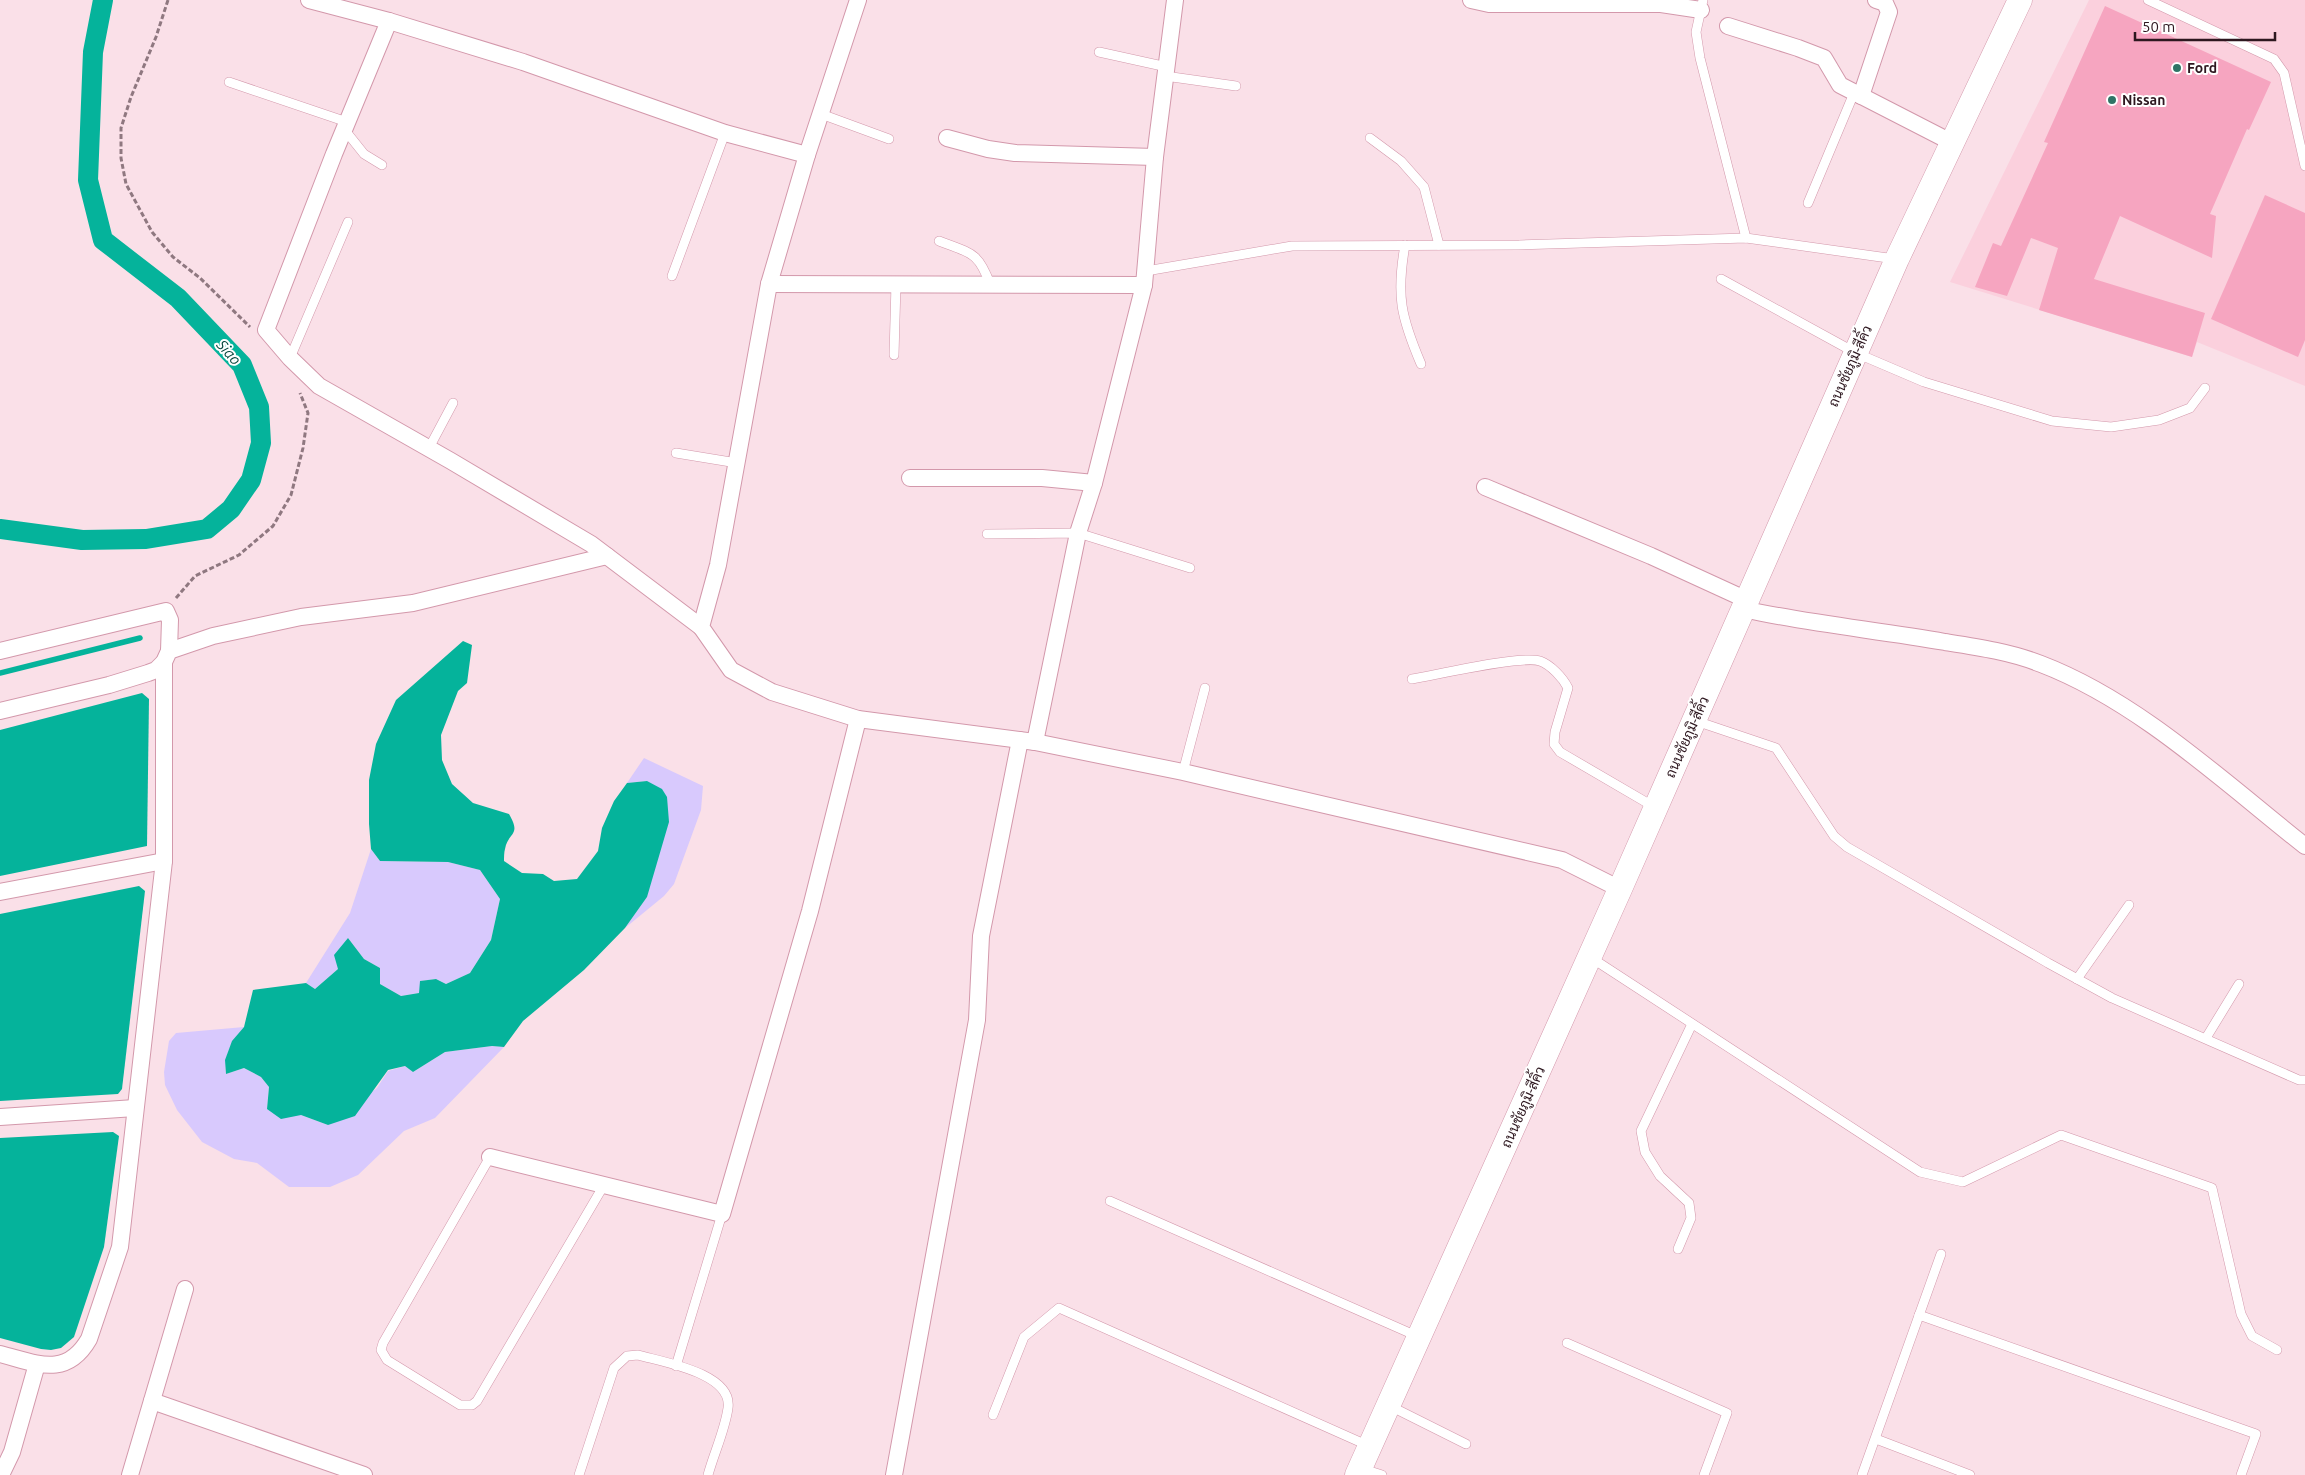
<svg xmlns="http://www.w3.org/2000/svg" width="2305" height="1475" font-family="Ubuntu,Sarabun,sans-serif">
<style>
.built{fill:#fbd0dd}
.green{fill:#d8c9fd}
.water{fill:#05b39b}
.lines{fill:none;stroke-linecap:round;stroke-linejoin:round}
.stream{stroke:#05b39b;stroke-width:5.5}
.canal{stroke:#05b39b;stroke-width:20}
.building{fill:#f6a5c0}
.service-casing{stroke:#d398ab;stroke-width:10}
.minor-casing{stroke:#d398ab;stroke-width:18}
.secondary-casing{stroke:#d398ab;stroke-width:25}
.path{stroke:#8f7880;stroke-width:3;stroke-dasharray:5 2.5;stroke-linecap:butt}
.service{stroke:#fff;stroke-width:9}
.minor{stroke:#fff;stroke-width:16}
.secondary{stroke:#fff;stroke-width:24}
.poi-dot{fill:#307466;stroke:#fff;stroke-width:2}
.labels{text-anchor:middle;dominant-baseline:central;stroke-width:4;stroke-linejoin:round;paint-order:stroke}
.poi-label{font-size:14px;font-weight:bold;fill:#2d171f;stroke:#fff;text-anchor:start}
.street-label{font-size:14px;fill:#2d171f;stroke:#fff}
.water-label{font-size:15px;font-style:italic;fill:#07463c;stroke:#fff}
</style>
<rect width="100%" height="100%" fill="#fae0e8"/>
<polygon class="built" points="2089,0 2305,0 2305,386 2197,342 2192,357 1950,282"/>
<g class="green">
<polygon points="644,758 703,786 701,810 674,884 664,896 625,928 647,897 647,781 627,783"/>
<polygon points="371,849 380,861 448,862 480,870 500,899 491,940 470,973 446,984 436,979 421,981 419,993 401,996 380,984 380,968 364,959 348,938 338,969 315,989 306,983 350,913"/>
<path d="M244 1027C231 1042 224 1054 226 1074L244 1068 261 1077 269 1087 267 1109 301 1115 328 1125 377 1088 388 1071 405 1066 413 1072 445 1052 492 1046 504 1047 435 1118 404 1131 358 1175 330 1187H289L257 1163 234 1159 202 1142 177 1110 165 1085 164 1072 169 1041 176 1033Z"/>
</g>
<g class="water">
<path d="M463 641 472 645 467 683 458 691 441 735 442 760 452 784 473 803 509 814C522 836 508 832 505 849 504 852 504 858 504 861L522 873 543 874 554 881 577 879 598 851 602 828 614 801 627 783 647 781 662 789 667 797 669 822 647 897 625 928 584 970 523 1021 504 1047 492 1046 445 1052 413 1072 405 1066 388 1070 355 1116 328 1125 301 1115 281 1119 267 1109 269 1087 261 1077 244 1068 226 1074 225 1060 232 1041 244 1027 253 990 306 983 315 989 338 969 334 955 348 938 364 959 380 968V984L401 996 419 993 420 981 436 979 446 984 470 973 491 940 500 899 480 870 448 862 380 861 371 849 369 824V780L376 744 396 700Z"/>
<polygon points="142,693 149,699 147,846 0,876 0,730"/>
<polygon points="139,886 145,891 122,1089 118,1094 0,1101 0,914"/>
<polygon points="113,1132 119,1136 104,1247 74,1337 61,1348 51,1350 41,1349 0,1338 0,1138"/>
</g>
<g class="lines">
<polyline class="stream" points="0,673 140,638"/>
<polyline class="canal" points="0,529 82,540 146,539 207,529 231,509 251,480 261,443 259,407 242,365 178,298 103,240 88,180 93,52 103,0"/>
</g>
<g class="building">
<polygon points="2105,6 2271,82 2249,130 2247,129 2210,214 2216,216 2212,258 2120,216 2094,279 2205,313 2192,357 2039,310 2058,248 2031,238 2007,296 1975,287 1993,243 2001,246 2048,143 2044,142"/>
<polygon points="2265,195 2305,213 2305,340 2298,357 2211,319"/>
</g>
<g class="lines">
<defs>
<g id="service">
<polyline points="1703,0 1696,32 1700,58 1746,238"/>
<polyline points="2148,0 2274,59 2284,73 2305,166"/>
<polyline points="1099,52 1167,67"/>
<polyline points="1165,76 1236,86"/>
<polyline points="229,82 347,122"/>
<polyline points="821,114 889,139"/>
<polyline points="344,129 364,154 382,165"/>
<polyline points="1370,138 1401,161 1424,187 1439,245"/>
<polyline points="1808,203 1854,93"/>
<path d="M939 241C970 253 978 251 990 284"/>
<path d="M1405 245C1396 296 1401 317 1421 364"/>
<polyline points="1146,271 1292,246 1519,245 1746,238 1895,259"/>
<polyline points="672,276 725,133"/>
<polyline points="1721,279 1856,353 1924,382 2052,421 2111,427 2159,420 2190,408 2205,388"/>
<polyline points="894,355 896,284"/>
<polyline points="290,358 348,222"/>
<polyline points="429,448 453,403"/>
<polyline points="676,453 737,463"/>
<polyline points="987,534 1078,533 1190,568"/>
<path d="M1412 679C1436 675 1522 655 1540 661 1551 665 1563 678 1568 688L1555 732 1554 744 1560 752 1656 808"/>
<polyline points="1696,721 1776,748 1834,836 1847,847 2048,963 2112,998 2299,1080 2305,1080"/>
<polyline points="1183,772 1205,688"/>
<polyline points="1590,957 1920,1172 1963,1182 2061,1135 2212,1188 2241,1314 2252,1336 2277,1350"/>
<polyline points="2077,979 2129,905"/>
<polyline points="2206,1038 2239,984"/>
<polyline points="490,1157 383,1343 381,1350 387,1360 460,1405 472,1405 477,1401 604,1185"/>
<polyline points="1110,1201 1419,1337"/>
<polyline points="1678,1249 1691,1218 1689,1203 1660,1176 1645,1152 1641,1131 1692,1024"/>
<polyline points="1919,1315 2256,1434 2241,1475"/>
<polyline points="1567,1343 1727,1413 1704,1475"/>
<polyline points="676,1366 722,1214"/>
<polyline points="1390,1406 1466,1444"/>
<polyline points="993,1415 1024,1337 1059,1308 1369,1446"/>
<polyline points="1876,1439 1970,1475"/>
<polyline points="1360,1468 1382,1475"/>
<path d="M579 1475 614 1368 627 1356 638 1355C662 1362 733 1373 728 1408 725 1430 714 1453 708 1475"/>
<polyline points="1862,1475 1941,1254"/>
</g>
<g id="minor">
<polyline points="309,0 389,21 523,62 725,133 807,155"/>
<polyline points="858,0 807,155 769,284 718,565 701,627 731,670 772,692 858,719 1035,742 1183,772 1562,860 1620,889"/>
<polyline points="1471,0 1489,4 1661,4 1701,10"/>
<polyline points="389,21 334,154 266,330 290,358 319,386 451,461 591,544 701,627"/>
<polyline points="1728,26 1798,48 1824,58 1840,85 1953,143"/>
<polyline points="1861,96 1889,12 1885,3 1876,0"/>
<polyline points="947,138 988,149 1015,153 1155,157"/>
<polyline points="769,284 1144,285"/>
<polyline points="910,478 1042,478 1094,483"/>
<polyline points="1485,487 1651,556 1747,600"/>
<path d="M1743 609C1810 624 1878 630 1945 642 1977 647 2011 652 2041 664 2138 701 2224 782 2305 846"/>
<polyline points="0,651 166,611 170,620 169,651"/>
<polyline points="0,711 109,685 148,673 156,670 164,662 169,651 213,636 301,617 413,603 607,556"/>
<polyline points="1035,742 1078,533 1094,483 1144,285 1155,157 1175,0"/>
<polyline points="0,892 164,861"/>
<polyline points="0,1117 135,1108"/>
<polyline points="490,1157 722,1214 810,911 858,719"/>
<path d="M0 1354C36 1363 66 1379 89 1339L120 1247 164 861V662"/>
<polyline points="152,1401 364,1475"/>
<polyline points="1,1475 12,1452 37,1364"/>
<polyline points="130,1475 185,1289"/>
<polyline points="894,1475 977,1020 981,936 1020,740"/>
</g>
<polyline id="secondary" points="1357,1475 1620,889 1897,259 2020,0"/>
</defs>
<use href="#service" class="service-casing"/>
<use href="#minor" class="minor-casing"/>
<use href="#secondary" class="secondary-casing"/>
<g class="path">
<polyline points="168,0 156,37 131,97 121,128 121,158 126,184 152,232 173,257 200,278 250,327"/>
<polyline points="176,598 195,576 239,555 273,526 291,495 303,448 308,413 300,393"/>
</g>
<use href="#service" class="service"/>
<use href="#minor" class="minor"/>
<use href="#secondary" class="secondary"/>
</g>
<g class="poi-dot">
<circle cx="2177" cy="68" r="5"/>
<circle cx="2112" cy="100" r="5"/>
</g>
<g class="labels">
<g class="poi-label">
<text x="2187" y="68">Ford</text>
<text x="2122" y="100">Nissan</text>
</g>
<g class="street-label">
<text transform="translate(1850 366) rotate(-66)">ถนนชัยภูมิ-สีคิ้ว</text>
<text transform="translate(1687 737) rotate(-66)">ถนนชัยภูมิ-สีคิ้ว</text>
<text transform="translate(1523 1107) rotate(-66)">ถนนชัยภูมิ-สีคิ้ว</text>
</g>
<g class="water-label">
<text transform="translate(229 352) rotate(48)">Siao</text>
</g>
</g>
<path d="M2135 32v8h140v-8" fill="none" stroke="#2d171f" stroke-width="2.5"/>
<text x="2142" y="32" font-size="15" fill="#2d171f" stroke="#ffffff" stroke-width="4" paint-order="stroke">50 m</text>
</svg>
